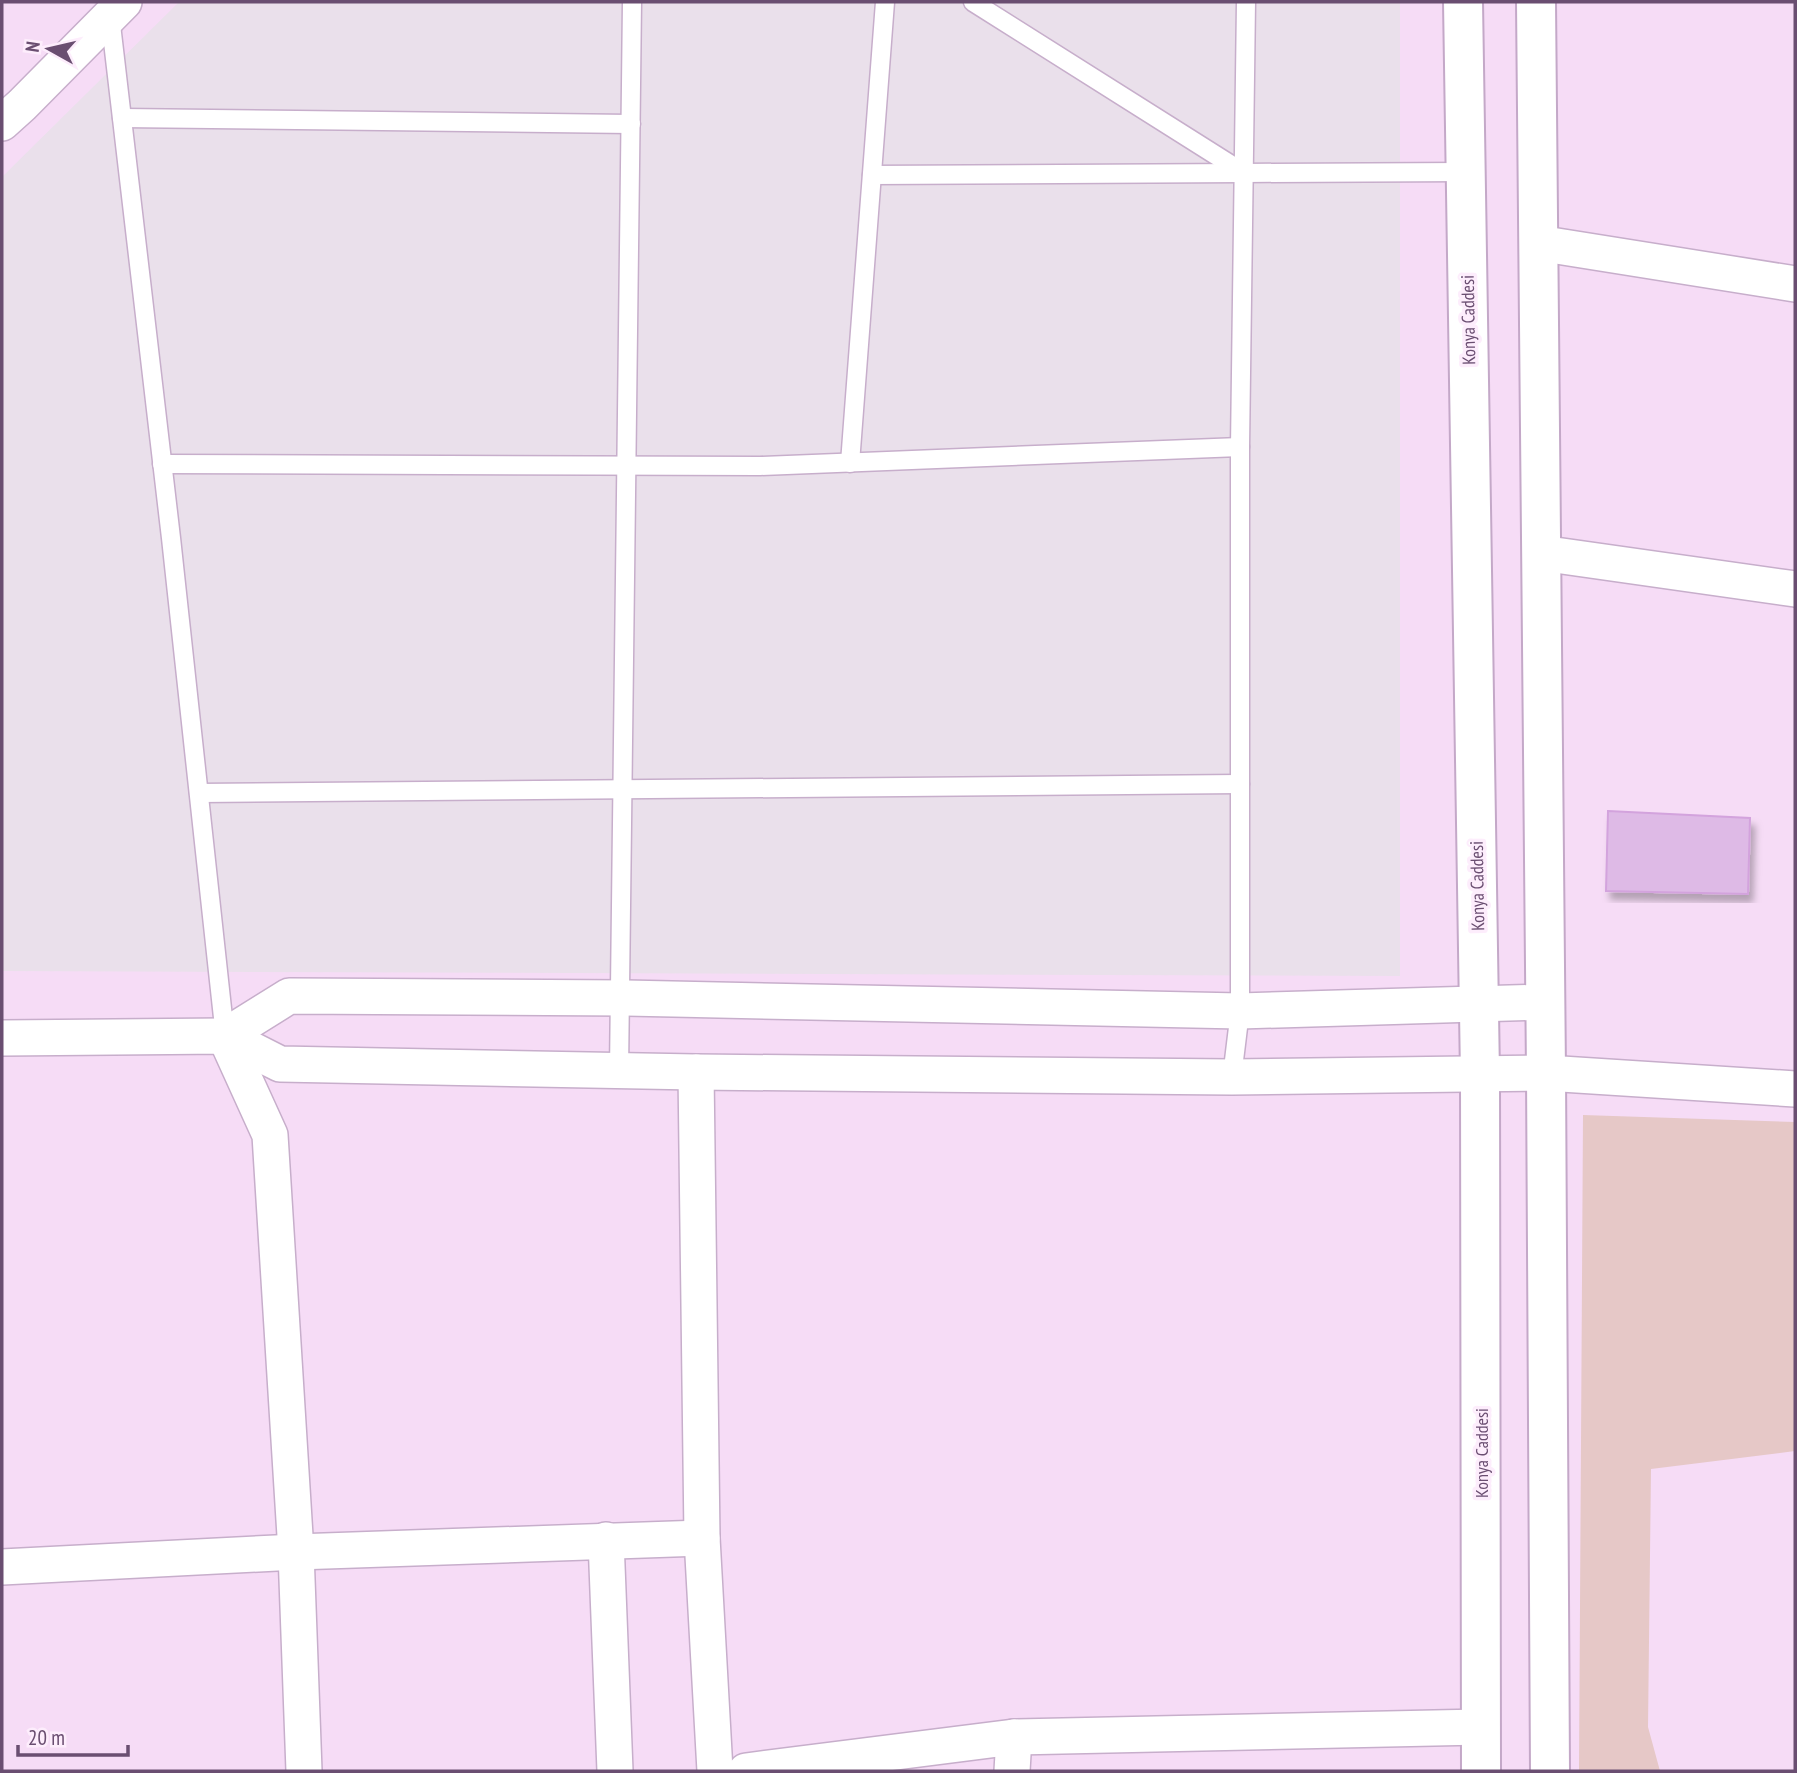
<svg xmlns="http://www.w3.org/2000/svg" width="1797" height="1773" font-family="'PT Sans Narrow',sans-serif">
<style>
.residential{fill:#f6dcf6}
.industrial{fill:#eae0eb}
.green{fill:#e6c8c7}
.building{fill:#debae6;stroke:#d3a3dd;stroke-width:2;filter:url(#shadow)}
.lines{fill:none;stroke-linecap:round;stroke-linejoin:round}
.lane-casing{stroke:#c7aecb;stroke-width:21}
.street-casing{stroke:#c7aecb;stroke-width:38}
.secondary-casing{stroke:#c4a8c8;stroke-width:42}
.lane{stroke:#fff;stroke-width:18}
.street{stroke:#fff;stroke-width:35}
.secondary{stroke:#fff;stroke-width:38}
.labels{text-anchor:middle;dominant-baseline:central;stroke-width:7;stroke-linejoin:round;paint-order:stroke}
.street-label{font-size:18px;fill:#6a4e71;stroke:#fdedfc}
</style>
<defs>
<filter id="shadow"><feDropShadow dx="4.5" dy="8" stdDeviation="3.5" flood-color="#0004"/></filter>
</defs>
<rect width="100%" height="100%" fill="#fae7f9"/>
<rect class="residential" x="2" y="2" width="1793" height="1769"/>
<polygon class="industrial" points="179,2 1400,2 1400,976 2,971 2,177"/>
<polygon class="green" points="1583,1115 1795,1122 1795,1451 1651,1469 1648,1727 1660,1771 1579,1771"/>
<polygon class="building" points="1608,811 1750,818 1748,894 1606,891"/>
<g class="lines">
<defs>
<g id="lane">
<polyline points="973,2 1244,173 1465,172"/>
<polyline points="110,16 171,538 225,1036"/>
<polyline points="122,118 631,124"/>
<polyline points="872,175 1243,173"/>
<polyline points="850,463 885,2"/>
<polyline points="162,464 760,466 1240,447"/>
<polyline points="199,793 1240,784"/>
<polyline points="619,1071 632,2"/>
<polyline points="1232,1077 1240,1011 1240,447 1246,2"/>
</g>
<g id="street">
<polyline points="2,123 22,105 124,2"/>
<polyline points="1538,243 1795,284"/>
<polyline points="1541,553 1795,589"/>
<polyline points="225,1036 289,996 626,998 1240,1011 1546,1002"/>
<polyline points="225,1036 270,1135 296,1552 304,1771"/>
<polyline points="2,1038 225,1036 280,1064 696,1072 1232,1077 1546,1073 1795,1089"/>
<polyline points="696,1072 702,1538 715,1771"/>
<polyline points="606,1540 615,1771"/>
<polyline points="2,1567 296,1552 702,1538"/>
<polyline points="746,1771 1014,1737 1481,1727"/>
<polyline points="1012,1771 1014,1737"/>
</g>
<g id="secondary">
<polyline points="1463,2 1480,1075 1481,1771"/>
<polyline points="1536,2 1546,1073 1550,1771"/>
</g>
</defs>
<use href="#lane" class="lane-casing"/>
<use href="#street" class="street-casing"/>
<use href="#secondary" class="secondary-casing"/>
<use href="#lane" class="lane"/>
<use href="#street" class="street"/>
<use href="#secondary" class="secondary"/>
</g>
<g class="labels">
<g class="street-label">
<text transform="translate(1468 320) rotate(-91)">Konya Caddesi</text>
<text transform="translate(1477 886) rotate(-91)">Konya Caddesi</text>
<text transform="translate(1481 1453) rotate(-90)">Konya Caddesi</text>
</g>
</g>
<rect width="1797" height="1773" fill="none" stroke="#6a4e71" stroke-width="7"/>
<g transform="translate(49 49) rotate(278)" stroke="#fdedfc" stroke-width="5" paint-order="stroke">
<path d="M0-5L12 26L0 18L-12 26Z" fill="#6a4e71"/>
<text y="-10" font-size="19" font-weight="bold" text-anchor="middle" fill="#6a4e71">N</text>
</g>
<path d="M18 1745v10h110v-10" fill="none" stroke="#6a4e71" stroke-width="3.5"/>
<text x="28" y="1745" font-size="21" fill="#6a4e71" stroke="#fdedfc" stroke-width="5" paint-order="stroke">20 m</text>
</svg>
